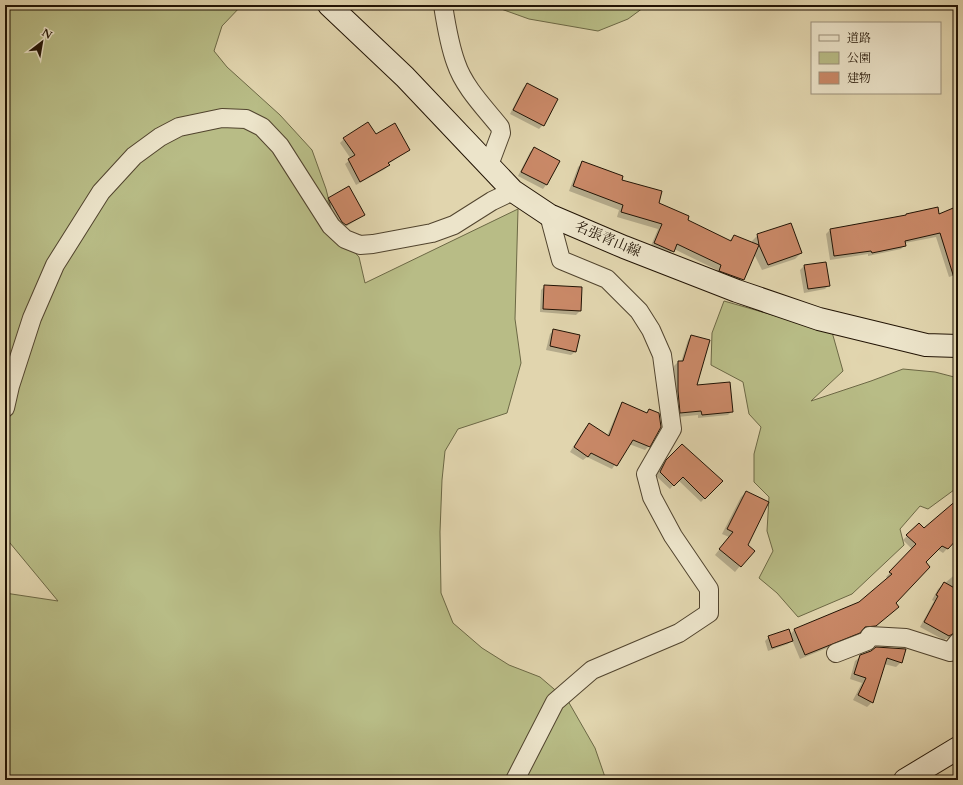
<svg xmlns="http://www.w3.org/2000/svg" width="963" height="785" font-family="Cardo,'Noto Serif JP',serif">
<style>
.green{fill:#b8bc86;stroke:#6c6845}
.shadow{fill:#0003}
.building{fill:#ca8968;stroke:#211304}
.lines{fill:none;stroke-linecap:round;stroke-linejoin:round}
.street-casing{stroke:#51442e;stroke-width:20}
.secondary-casing{stroke:#211304;stroke-width:24}
.street{stroke:#ece4ca;stroke-width:18}
.secondary{stroke:#ece4ca;stroke-width:22}
.labels{text-anchor:middle;dominant-baseline:central;stroke-width:4;stroke-linejoin:round;paint-order:stroke}
.street-label{font-size:14px;fill:#211304;stroke:#ece4ca}
</style>
<rect width="100%" height="100%" fill="#e1d5ae"/>
<filter id="stains"><feTurbulence type="fractalNoise" baseFrequency=".005" numOctaves="4"/><feColorMatrix values="0 0 0 0 .2 0 0 0 0 .09 0 0 0 0 .02 0 0 0 .5 -.17"/></filter>
<radialGradient id="worn" r=".72"><stop offset=".6" stop-color="#630" stop-opacity="0"/><stop offset="1" stop-color="#630" stop-opacity=".3"/></radialGradient>
<g class="green">
<polygon points="5,5 242,5 222,26 214,51 227,67 280,115 312,150 326,189 337,233 359,257 365,283 518,209 515,319 521,363 507,413 458,429 445,451 442,480 440,532 441,593 453,623 482,648 509,665 540,677 568,701 595,748 606,780 5,780 5,593 58,601 5,537"/>
<polygon points="490,5 647,5 628,19 598,31 529,19"/>
<polygon points="724,301 832,332 843,371 811,401 871,381 903,369 935,372 958,378 958,487 928,509 920,506 900,529 904,545 852,594 798,617 777,593 759,578 773,551 767,531 769,497 754,482 754,454 761,427 749,414 743,382 711,365 712,333"/>
</g>
<g class="shadow">
<polygon points="527,84 543,125 539,129 510,114 523,88"/>
<polygon points="376,135 409,149 405,153 388,164 389,165 385,169 356,185 345,164 351,159 340,143 344,139"/>
<polygon points="534,148 559,161 546,185 543,189 518,176 530,152"/>
<polygon points="583,162 620,181 686,221 729,241 734,236 752,243 752,241 758,235 801,253 795,259 762,270 754,254 743,280 738,284 715,275 717,270 674,249 668,256 650,248 658,229 617,217 619,210 569,191 578,167"/>
<polygon points="329,199 364,215 360,218 342,229 325,202"/>
<polygon points="958,208 958,274 949,277 936,237 905,243 905,245 901,249 868,256 868,254 830,260 826,234 830,230 938,215"/>
<polygon points="804,266 829,285 825,289 804,293 800,270"/>
<polygon points="545,286 580,311 576,315 540,312 541,290"/>
<polygon points="958,297 958,315 957,315 955,300"/>
<polygon points="554,330 575,352 571,355 546,350 550,334"/>
<polygon points="692,336 696,386 732,411 728,415 698,418 698,415 677,417 674,395 674,366 678,362 681,362 688,340"/>
<polygon points="623,404 646,413 649,410 649,446 645,450 629,444 612,469 587,457 583,460 570,452 585,428 589,424 607,436 619,408"/>
<polygon points="682,445 721,481 701,502 678,480 670,489 656,476 662,465"/>
<polygon points="746,492 746,545 740,566 735,572 715,555 729,537 722,534 741,497"/>
<polygon points="958,510 958,537 943,553 937,549 925,562 894,603 893,611 871,630 860,631 854,637 800,659 792,640 788,644 768,651 765,641 769,637 790,635 794,630 860,603 888,579 886,577 912,549 903,540 919,524 924,529"/>
<polygon points="958,556 958,563 955,561"/>
<polygon points="958,572 958,627 950,637 944,640 920,627 934,601 932,600 938,589"/>
<polygon points="871,652 901,662 896,667 884,664 872,702 867,707 853,700 862,683 850,679 855,661 861,656"/>
</g>
<g class="building">
<polygon points="527,83 558,99 544,126 513,110"/>
<polygon points="368,122 376,134 395,123 410,150 388,163 390,165 360,182 348,159 355,155 343,138"/>
<polygon points="534,147 560,161 547,185 521,172"/>
<polygon points="582,161 623,176 622,180 662,191 659,203 689,216 688,220 731,241 734,235 759,245 744,280 719,271 721,265 677,244 674,252 654,243 662,224 621,212 623,205 573,186"/>
<polygon points="349,186 365,215 346,225 342,222 328,198"/>
<polygon points="958,206 958,281 955,281 940,233 905,241 906,246 872,253 871,251 834,256 830,229 906,215 906,214 938,207 939,214"/>
<polygon points="791,223 802,253 768,265 759,245 757,234"/>
<polygon points="826,262 830,286 808,289 804,265"/>
<polygon points="544,285 582,287 581,311 543,309"/>
<polygon points="553,329 580,335 576,352 550,346"/>
<polygon points="691,335 710,340 697,385 730,382 733,412 702,415 701,411 680,413 678,391 678,361 683,361"/>
<polygon points="622,402 647,413 649,409 659,413 661,427 650,447 633,440 617,466 591,453 588,457 574,447 589,423 609,436"/>
<polygon points="682,444 723,481 705,499 683,477 674,486 660,472 666,460"/>
<polygon points="746,491 769,502 748,545 755,551 741,567 719,549 733,532 727,529"/>
<polygon points="958,499 958,538 948,549 942,546 926,562 930,567 896,603 899,607 876,626 865,627 860,633 805,655 794,629 859,602 892,574 889,572 916,544 906,535 919,523 924,528"/>
<polygon points="944,582 958,590 958,628 956,632 949,636 924,622 938,596 936,595"/>
<polygon points="789,629 793,641 772,648 768,636"/>
<polygon points="876,647 906,649 902,663 887,658 873,703 858,695 866,678 854,674 860,655 871,651"/>
</g>
<g class="lines">
<defs>
<g id="street">
<path d="M443 5C446 24 449 44 456 63 464 87 484 107 500 127L501 133 489 165"/>
<polyline points="5,408 10,386 32,318 55,265 101,192 134,156 160,137 179,127 222,118 246,119 262,127 280,146 331,226 345,239 360,245 373,244 432,233 454,225 492,201 513,191"/>
<polyline points="836,653 867,641 870,636 906,638 950,652 958,642"/>
<polyline points="515,780 555,702 592,670 679,633 709,613 709,589 673,536 652,497 646,474 672,429 662,355 651,330 639,311 607,279 561,260 549,215"/>
</g>
<g id="secondary">
<polyline points="329,5 405,77 513,191 549,215 624,247 737,291 819,319 926,345 958,346"/>
<polyline points="905,780 958,748"/>
</g>
</defs>
<use href="#street" class="street-casing"/>
<use href="#secondary" class="secondary-casing"/>
<use href="#street" class="street"/>
<use href="#secondary" class="secondary"/>
</g>
<g class="labels">
<g class="street-label">
<text transform="translate(608 239) rotate(23)">名張青山線</text>
</g>
</g>
<rect width="963" height="785" fill="none" stroke="#e1d5ae" stroke-width="20"/>
<rect x="6" y="6" width="951" height="773" fill="none" stroke="#211304" stroke-width="2"/>
<rect x="10" y="10" width="943" height="765" fill="none" stroke="#211304"/>
<rect x="811" y="22" width="130" height="72" fill="#ece4ca" stroke="#9b907b"/>
<rect x="819" y="35" width="20" height="6" fill="#ece4ca" stroke="#9b907b"/>
<text x="847" y="42" font-size="12" fill="#211304">道路</text>
<rect x="819" y="52" width="20" height="12" fill="#b8bc86" stroke="#9b907b"/>
<text x="847" y="62" font-size="12" fill="#211304">公園</text>
<rect x="819" y="72" width="20" height="12" fill="#ca8968" stroke="#9b907b"/>
<text x="847" y="82" font-size="12" fill="#211304">建物</text>
<g transform="translate(42 42) rotate(31)" stroke="#ece4ca" stroke-width="3" paint-order="stroke">
<path d="M0-3L7 15L0 10L-7 15Z" fill="#211304"/>
<text y="-6" font-size="11" font-weight="bold" text-anchor="middle" fill="#211304">N</text>
</g>
<rect width="100%" height="100%" filter="url(#stains)"/>
<rect width="100%" height="100%" fill="url(#worn)"/>
</svg>
